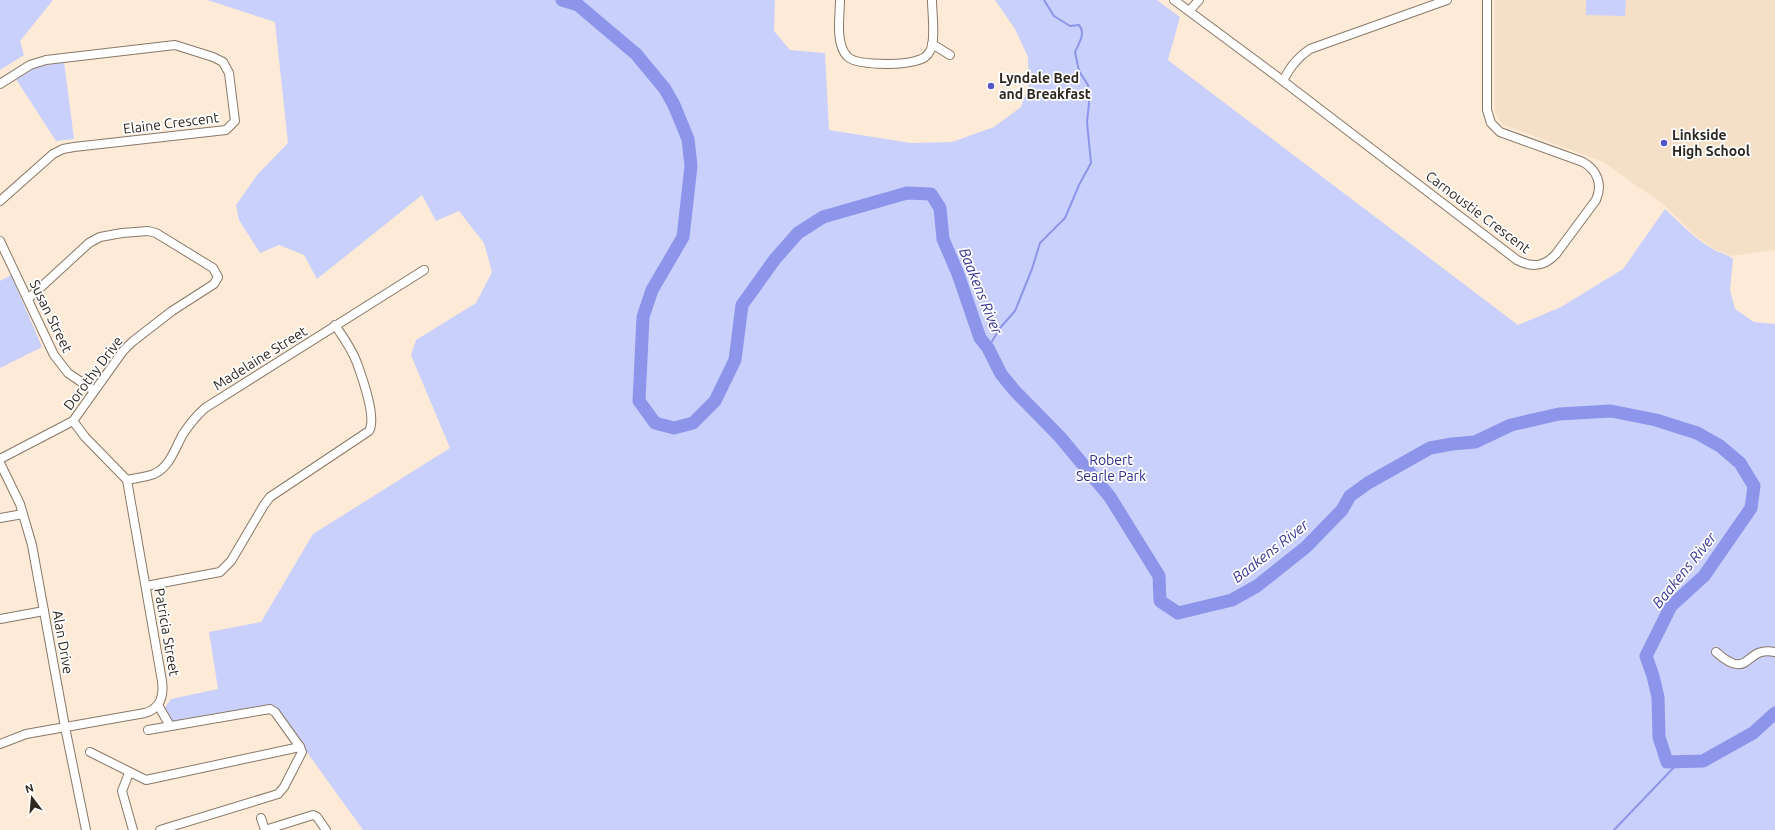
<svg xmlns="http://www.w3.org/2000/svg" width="1775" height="830" font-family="Ubuntu,sans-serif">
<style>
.built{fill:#f6dfc7}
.green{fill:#cad0fc}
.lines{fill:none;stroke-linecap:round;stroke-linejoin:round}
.stream{stroke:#8d95ea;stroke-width:2}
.river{stroke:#8d95ea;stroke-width:13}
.minor-casing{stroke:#887867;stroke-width:10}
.minor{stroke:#fff;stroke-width:8}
.poi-dot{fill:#5352c9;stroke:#fff;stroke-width:1.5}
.labels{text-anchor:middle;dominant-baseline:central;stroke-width:3.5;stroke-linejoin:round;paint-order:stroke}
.poi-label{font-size:14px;font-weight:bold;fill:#2c261f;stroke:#fff;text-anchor:start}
.street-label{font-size:14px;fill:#2c261f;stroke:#fff}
.park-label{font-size:14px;fill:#312c8d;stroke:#fff}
.water-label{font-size:15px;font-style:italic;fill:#393698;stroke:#fff}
</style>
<rect width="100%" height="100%" fill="#fdebd8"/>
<polygon class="built" points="1495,0 1775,0 1775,250 1732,256 1714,249 1697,237 1664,205 1603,162 1502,124 1495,113"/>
<g class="green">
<polygon points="0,0 53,0 20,41 24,55 0,70"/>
<path d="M207 0H775L774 31 790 50 825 53 829 130 911 143 952 142 994 127 1021 107 1029 85 1028 57 1015 29 995 0H1157L1180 17 1168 60 1518 325 1561 307 1623 269 1665 209C1680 223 1694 238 1711 248 1718 253 1726 253 1733 259L1730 290 1735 309 1754 322 1775 324V830H363L273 705 173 722 163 710 171 699 218 689 209 632 261 622 313 534 450 448 411 355 416 340 476 303 492 272 484 243 459 211 436 221 422 195 317 279 304 255 279 245 260 253 239 220 236 205 257 175 288 143 275 22Z"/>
<polygon points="1586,0 1626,0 1625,16 1586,15"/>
<polygon points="64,62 74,139 56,141 16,79 36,67"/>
<polygon points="11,275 42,347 0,368 0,281"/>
</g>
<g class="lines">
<g class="stream">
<path d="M988 348 1000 328 1015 311 1032 269 1040 243 1065 218 1079 185 1091 163 1087 122 1089 103 1088 85 1079 71 1075 52C1079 43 1086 33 1079 25L1070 26 1054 16 1044 0"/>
<polyline points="1614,830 1679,762"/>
</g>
<polyline class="river" points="562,0 578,5 636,54 665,89 674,105 688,139 691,166 683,237 652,290 643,317 639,401 655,423 674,428 693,423 715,401 735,360 742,305 775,259 798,233 823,217 907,193 931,194 940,208 943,239 958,274 980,338 988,348 1001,374 1014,390 1060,437 1110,497 1159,576 1160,601 1178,613 1232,600 1257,586 1306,547 1342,510 1350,496 1368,483 1430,448 1452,444 1475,442 1511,425 1559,414 1611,411 1656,420 1697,433 1720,446 1740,463 1754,486 1751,508 1704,576 1671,606 1646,656 1653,676 1658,697 1659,737 1667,762 1703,761 1753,733 1775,713"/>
<defs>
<g id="minor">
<path d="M840 0C840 16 835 43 847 56 855 66 902 65 915 61 921 60 927 57 930 51 936 42 932 12 932 0"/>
<path d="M1174 0 1283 81 1517 260C1532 268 1544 267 1556 254L1596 200C1603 184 1597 170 1583 162L1500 132 1491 123 1487 110V0"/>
<polyline points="1190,10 1199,0"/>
<polyline points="932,44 950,55"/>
<path d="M1283 81C1290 67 1297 58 1310 49L1447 0"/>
<polyline points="0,84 30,65 46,60 175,45 213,57 223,62 229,73 235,121 226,130 74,147 63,149 53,154 0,201"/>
<polyline points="0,241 54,355 68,373 93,390"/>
<polyline points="0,459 73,421 123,351 132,342 172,311 214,284 218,277 213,268 156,233 148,231 122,233 100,237 89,243 28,299"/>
<polyline points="0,463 20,504 32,545 65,727 86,830"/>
<path d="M127 480C136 478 146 477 154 474 170 467 175 448 183 434 189 425 196 416 205 408L424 270"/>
<polyline points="0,518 23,514"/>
<path d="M146 586 220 572 231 561 264 505 270 497 369 431C377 418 362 377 357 363 352 349 343 337 335 325"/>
<polyline points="0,619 44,611"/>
<path d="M1716 652C1751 683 1744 645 1775 652"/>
<polyline points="158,705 170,726"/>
<polyline points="148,730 270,709 275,712 300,747 302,752 284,787 278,794 160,830"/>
<path d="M0 744 26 734 145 713C161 708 164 696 162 681L127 480 85 437 73 421"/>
<polyline points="90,752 146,780 300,747"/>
<polyline points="129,773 122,791 133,830"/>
<polyline points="261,818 265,830"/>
<polyline points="265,830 313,815 317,817 326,830"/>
</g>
</defs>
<use href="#minor" class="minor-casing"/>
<use href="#minor" class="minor"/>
</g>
<g class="poi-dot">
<circle cx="991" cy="86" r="4"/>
<circle cx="1664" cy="143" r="4"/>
</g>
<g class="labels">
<g class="poi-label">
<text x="999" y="78">Lyndale Bed<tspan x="999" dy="16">and Breakfast</tspan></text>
<text x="1672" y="135">Linkside<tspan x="1672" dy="16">High School</tspan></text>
</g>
<g class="street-label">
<text transform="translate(171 123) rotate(-7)">Elaine Crescent</text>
<text transform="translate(1478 212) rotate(37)">Carnoustie Crescent</text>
<text transform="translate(51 316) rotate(64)">Susan Street</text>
<text transform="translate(260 358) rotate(-32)">Madelaine Street</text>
<text transform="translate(93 373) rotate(-53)">Dorothy Drive</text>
<text transform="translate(167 632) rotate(80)">Patricia Street</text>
<text transform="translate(63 642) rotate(80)">Alan Drive</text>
</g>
<g class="park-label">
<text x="1111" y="460">Robert<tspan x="1111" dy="16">Searle Park</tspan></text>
</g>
<g class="water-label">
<text transform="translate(981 291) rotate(68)">Baakens River</text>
<text transform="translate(1270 551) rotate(-38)">Baakens River</text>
<text transform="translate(1684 570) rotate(-51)">Baakens River</text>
</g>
</g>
<g transform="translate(32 798) rotate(344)" stroke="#ffffff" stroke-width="3" paint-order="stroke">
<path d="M0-3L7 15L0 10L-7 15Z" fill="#2c261f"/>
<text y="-6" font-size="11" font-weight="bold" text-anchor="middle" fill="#2c261f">N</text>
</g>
</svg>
